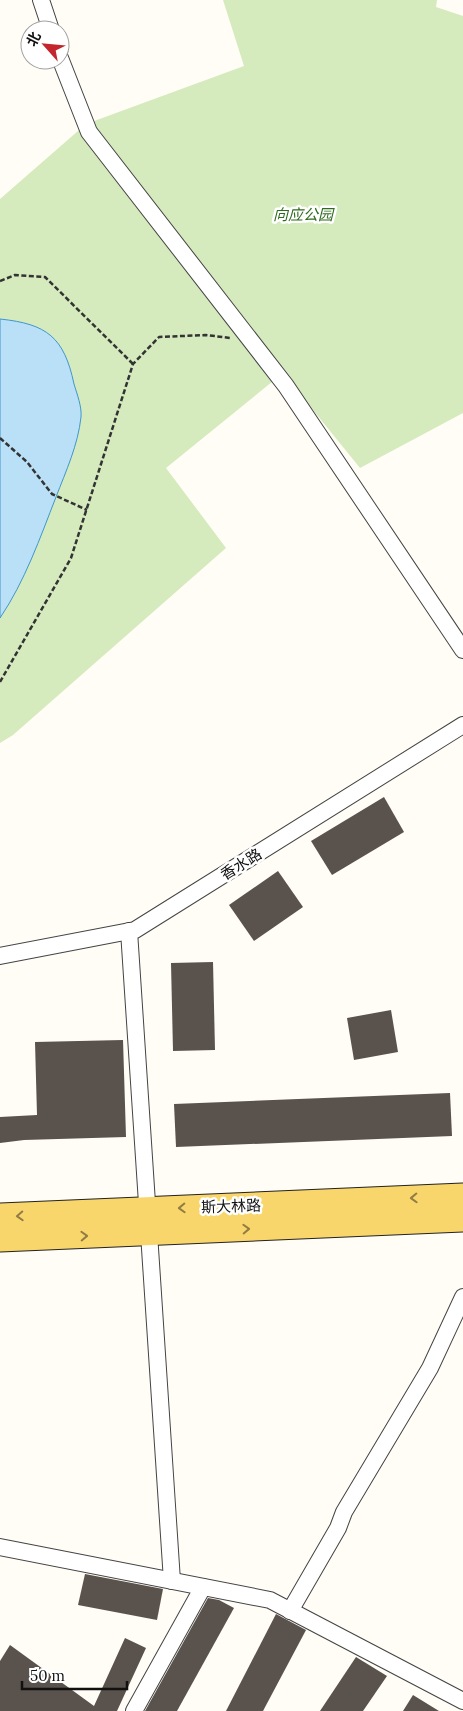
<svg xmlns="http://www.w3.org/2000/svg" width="463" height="1711" font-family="Lora,'Noto Sans SC',serif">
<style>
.green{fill:#d5ebbd}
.water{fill:#b9e0f7;stroke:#3f96cf}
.building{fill:#5a524d}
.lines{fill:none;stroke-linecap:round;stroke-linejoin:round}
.minor-casing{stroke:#444;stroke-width:18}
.primary-casing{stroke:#222;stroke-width:27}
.path{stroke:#333;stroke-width:2.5;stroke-dasharray:5 2.5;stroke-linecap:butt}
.minor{stroke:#fff;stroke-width:16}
.primary{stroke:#f9d66b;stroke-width:25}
.oneway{stroke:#917d42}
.labels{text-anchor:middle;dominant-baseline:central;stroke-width:5;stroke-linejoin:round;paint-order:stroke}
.park-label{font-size:15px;font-style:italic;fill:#2f6b1f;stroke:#fff}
.street-label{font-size:15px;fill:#111;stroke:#fff}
</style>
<rect width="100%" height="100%" fill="#fffdf5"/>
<polygon class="green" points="223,0 437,0 436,7 463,16 463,413 360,468 283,373 166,468 226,548 13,735 0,743 0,199 86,124 244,66"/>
<path class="water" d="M0 319C47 324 64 337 74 384 77 394 82 407 81 417 78 445 66 471 56 497 40 538 25 581 0 618Z"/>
<g class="building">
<polygon points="384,797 404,832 332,875 311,841"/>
<polygon points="278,871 303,907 254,941 229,905"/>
<polygon points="213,962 215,1050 173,1051 171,963"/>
<polygon points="391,1010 398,1052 354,1060 347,1018"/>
<polygon points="123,1040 126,1137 24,1140 0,1143 0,1117 37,1115 35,1042"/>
<polygon points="450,1093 452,1136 176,1147 174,1104"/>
<polygon points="85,1574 163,1589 157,1620 78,1605"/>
<polygon points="208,1598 219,1600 234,1608 177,1711 145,1711"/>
<polygon points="276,1614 306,1630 263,1711 226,1711"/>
<polygon points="125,1638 146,1648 117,1711 0,1711 0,1661 10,1645 94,1706"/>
<polygon points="356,1657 387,1676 363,1711 320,1711"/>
<polygon points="413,1695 439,1711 403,1711"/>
</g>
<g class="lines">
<defs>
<g id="minor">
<polyline points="41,0 51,30"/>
<polyline points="60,58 89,132 286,386 463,650"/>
<polyline points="129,931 172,1581"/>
<polyline points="0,956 135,930 463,725"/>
<polyline points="0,1547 270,1600 463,1701"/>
<polyline points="290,1611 338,1528 344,1512 430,1368 463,1297"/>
<polyline points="134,1711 203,1587"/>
</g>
<g id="primary">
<polyline points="0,1216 463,1196"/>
<polyline points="0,1239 463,1219"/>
</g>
</defs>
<use href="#minor" class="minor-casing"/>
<use href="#primary" class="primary-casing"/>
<g class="path">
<polyline points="0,281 15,275 45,277 133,364"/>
<polyline points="0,438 27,462 52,494 87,510"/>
<polyline points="0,682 71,558 133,364 159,337 206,335 230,338"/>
</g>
<use href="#minor" class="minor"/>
<use href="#primary" class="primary"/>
</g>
<defs><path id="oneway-chevron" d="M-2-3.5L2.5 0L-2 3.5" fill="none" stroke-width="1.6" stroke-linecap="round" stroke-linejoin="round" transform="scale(1.25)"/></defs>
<g class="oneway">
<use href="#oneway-chevron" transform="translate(414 1198) rotate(178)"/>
<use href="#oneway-chevron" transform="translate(182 1208) rotate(178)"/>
<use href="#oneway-chevron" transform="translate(20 1216) rotate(177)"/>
<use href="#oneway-chevron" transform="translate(246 1229) rotate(-2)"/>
<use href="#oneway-chevron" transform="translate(84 1236) rotate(-2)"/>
</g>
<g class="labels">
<g class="park-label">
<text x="303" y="214">向应公园</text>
</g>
<g class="street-label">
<text transform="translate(241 864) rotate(-32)">香水路</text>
<text transform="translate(231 1206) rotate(-2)">斯大林路</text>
</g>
</g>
<g transform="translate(45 45) rotate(297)"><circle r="24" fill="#ffffff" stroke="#a0a0a0"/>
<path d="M0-4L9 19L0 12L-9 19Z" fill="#c4262e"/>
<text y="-8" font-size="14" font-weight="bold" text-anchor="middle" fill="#111111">北</text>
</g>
<path d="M22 1681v8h105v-8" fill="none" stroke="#111111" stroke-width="2.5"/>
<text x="30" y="1681" font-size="15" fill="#111111" stroke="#ffffff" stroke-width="4" paint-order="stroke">50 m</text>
</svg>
